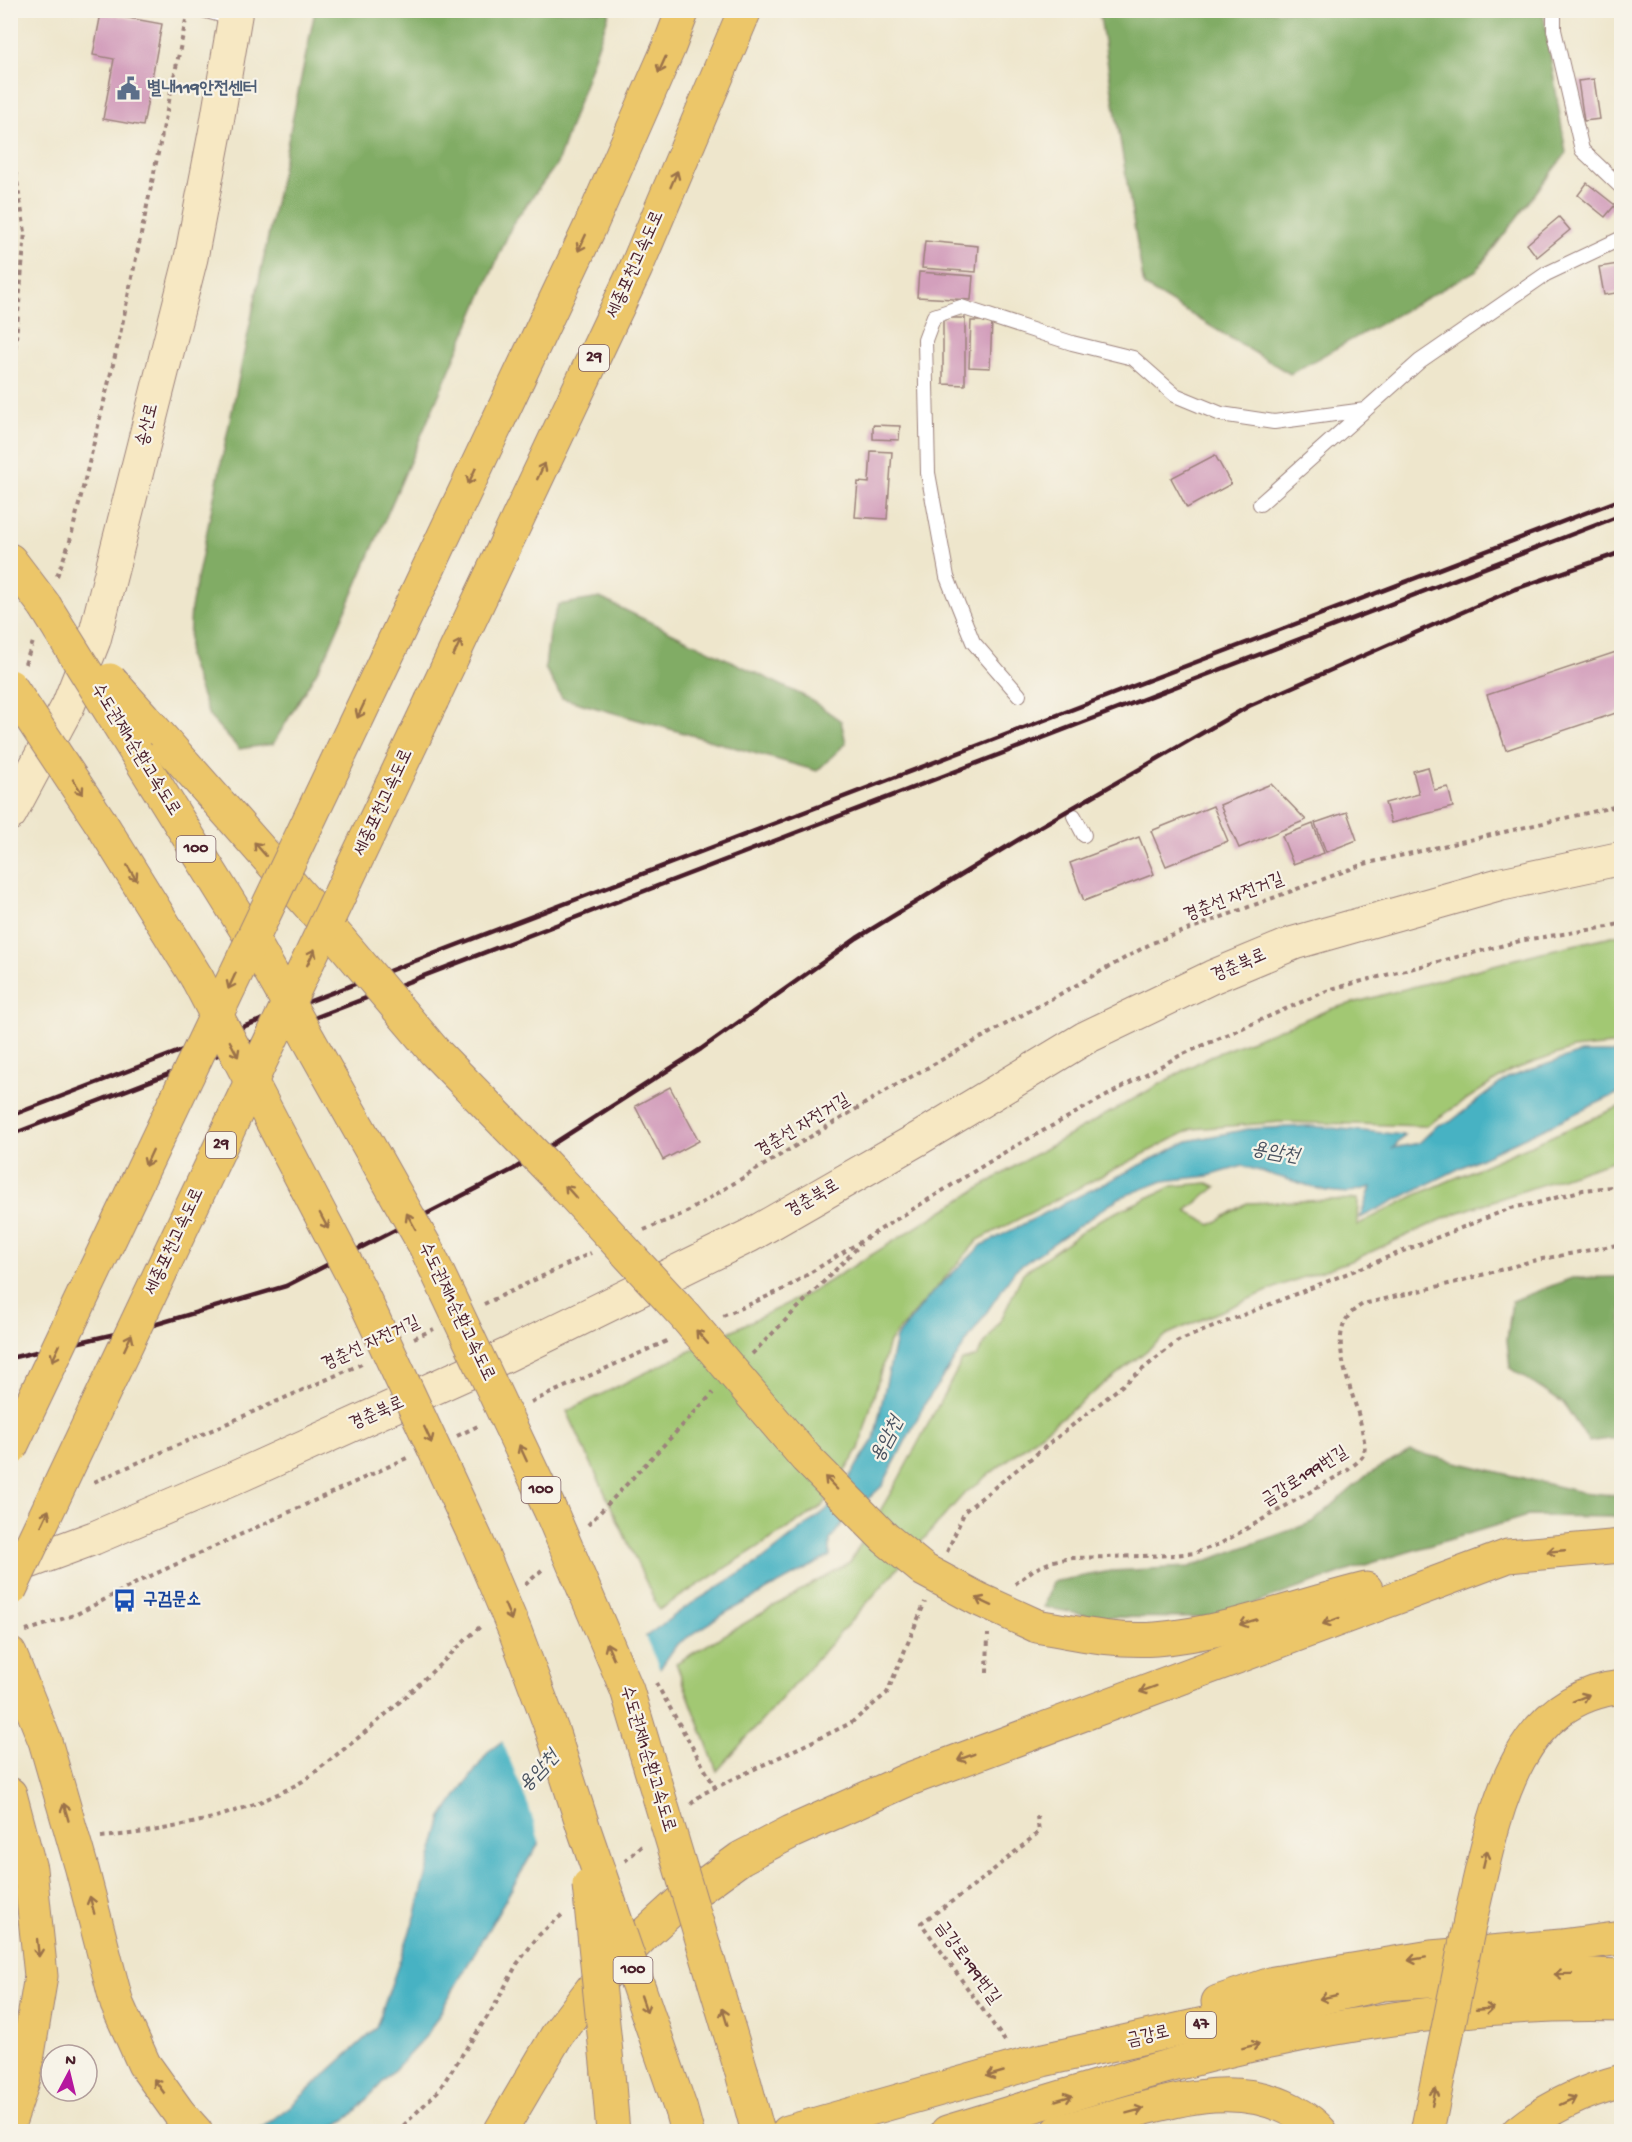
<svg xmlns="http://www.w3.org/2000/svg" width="1632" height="2142" font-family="'Gochi Hand','Poor Story',sans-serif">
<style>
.green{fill:#a2c873;stroke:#76744f;stroke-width:1.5}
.forest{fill:#81ac65;stroke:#666648;stroke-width:1.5}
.water{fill:#46b2c3;stroke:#486877;stroke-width:1.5}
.pier{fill:#eee6cc}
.building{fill:#d39fbc}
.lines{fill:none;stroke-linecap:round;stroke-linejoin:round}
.lane-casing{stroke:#9c827c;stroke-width:16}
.secondary-casing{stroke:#9c827c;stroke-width:35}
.highway-casing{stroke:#9c827c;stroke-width:35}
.path{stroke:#9c827c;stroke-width:4;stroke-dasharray:4.5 4.5;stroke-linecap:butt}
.lane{stroke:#fff;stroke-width:14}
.secondary{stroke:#f7e8c3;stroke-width:33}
.highway{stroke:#ecc669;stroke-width:33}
.rail{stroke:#4a1f2b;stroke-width:4.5}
.highway-bridge-casing{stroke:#9c827c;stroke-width:35;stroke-linecap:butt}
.highway-bridge{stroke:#ecc669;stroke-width:33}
.oneway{stroke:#9b724a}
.labels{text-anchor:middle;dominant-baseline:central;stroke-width:4.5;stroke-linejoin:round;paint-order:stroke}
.shield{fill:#f7f3e8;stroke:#7e5f64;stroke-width:1.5}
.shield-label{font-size:16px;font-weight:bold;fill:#4a1f2b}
.service-label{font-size:18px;font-weight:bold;fill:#4e5e75;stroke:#f7f3e8;text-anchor:start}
.street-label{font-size:18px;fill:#4a1f2b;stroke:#f7f3e8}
.transit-label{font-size:18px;font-weight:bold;fill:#164399;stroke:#f7f3e8;text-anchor:start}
.water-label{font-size:20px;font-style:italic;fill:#495260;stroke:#f7f3e8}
</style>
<rect width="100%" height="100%" fill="#f7f3e8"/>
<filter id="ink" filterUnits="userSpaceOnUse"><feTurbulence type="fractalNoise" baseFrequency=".0167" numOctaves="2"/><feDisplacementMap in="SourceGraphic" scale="12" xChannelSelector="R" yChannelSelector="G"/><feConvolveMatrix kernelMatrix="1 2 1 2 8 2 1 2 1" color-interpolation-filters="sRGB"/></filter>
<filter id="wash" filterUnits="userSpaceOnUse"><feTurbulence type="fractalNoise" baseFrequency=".008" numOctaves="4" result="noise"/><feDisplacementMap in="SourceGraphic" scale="24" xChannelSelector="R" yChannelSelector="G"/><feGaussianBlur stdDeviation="1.35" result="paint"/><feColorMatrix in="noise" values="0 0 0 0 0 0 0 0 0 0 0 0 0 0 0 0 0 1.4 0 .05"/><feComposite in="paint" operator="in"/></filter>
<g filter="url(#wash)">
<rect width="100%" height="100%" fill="#eee6cc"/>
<g class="green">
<polygon points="1621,934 1621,1044 1572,1049 1510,1071 1426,1126 1281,1122 1192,1129 978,1240 889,1342 859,1449 823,1506 659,1610 567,1411 813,1291 1020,1163 1208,1057 1331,1009 1538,953"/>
<polygon points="1621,1106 1621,1158 1454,1214 1353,1260 1284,1284 1168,1334 963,1495 717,1771 676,1663 850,1562 897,1482 962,1361 976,1357 1002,1318 1023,1273 1099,1220 1173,1186 1208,1183 1216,1187 1186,1211 1211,1225 1247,1203 1358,1199 1357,1225 1414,1196"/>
</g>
<g class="forest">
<polygon points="315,11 610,11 557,164 513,223 326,656 273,744 239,749 209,716 188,657 191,608"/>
<polygon points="1099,11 1543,11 1566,153 1477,270 1290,374 1144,286"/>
<polygon points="600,598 808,698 841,721 846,743 817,771 562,698 545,668 549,633 558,605"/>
<polygon points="1617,1277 1622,1280 1621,1437 1589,1442 1564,1404 1510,1368 1507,1340 1512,1301 1572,1278"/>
<polygon points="1410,1451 1581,1492 1621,1496 1621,1517 1527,1516 1365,1565 1213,1618 1094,1617 1044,1607 1052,1582 1111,1571 1189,1567 1313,1522 1367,1475"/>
</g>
<polygon class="water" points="1621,1050 1621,1092 1472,1162 1360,1218 1371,1187 1347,1193 1326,1191 1243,1166 1208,1176 1163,1181 1119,1198 1015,1270 926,1402 882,1486 844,1521 830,1540 830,1556 727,1612 677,1644 530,1857 427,2035 351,2116 328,2131 256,2132 292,2105 376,2028 415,1917 442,1817 489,1751 686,1607 762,1560 830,1507 874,1439 896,1338 932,1293 982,1245 1188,1141 1248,1129 1310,1126 1405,1135 1393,1148 1419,1143 1438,1125 1450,1122 1507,1078 1580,1053 1616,1053"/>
<polygon class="pier" points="644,1634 661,1672 541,1847 529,1807 501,1738"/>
<g id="blocks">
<g class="building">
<polygon points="101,13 162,24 143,126 103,119 114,59 93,55"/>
<polygon points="1594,79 1600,119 1584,121 1578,81"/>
<polygon points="1587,183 1615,205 1605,217 1578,195"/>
<polygon points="1559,217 1570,230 1537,257 1527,244"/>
<polygon points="925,241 978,246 976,272 922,268"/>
<polygon points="1618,264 1622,292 1604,295 1599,267"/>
<polygon points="919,272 973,276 971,300 917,297"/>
<polygon points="943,318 965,318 965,385 943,384"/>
<polygon points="971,321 992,321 990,368 969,367"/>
<polygon points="873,425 900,426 899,440 873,439"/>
<polygon points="871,451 892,452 887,519 855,517 858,482 869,483"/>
<polygon points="1215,455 1231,484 1187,508 1171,478"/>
<polygon points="1622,650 1622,711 1506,750 1487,695"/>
<polygon points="1428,767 1434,790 1448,787 1453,807 1391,823 1385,803 1419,794 1413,771"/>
<polygon points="1271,784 1306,820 1239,848 1220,805"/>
<polygon points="1213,806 1228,841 1166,866 1151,831"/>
<polygon points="1347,812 1357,840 1326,852 1315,823"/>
<polygon points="1313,824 1324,853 1293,864 1282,836"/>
<polygon points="1139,837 1154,874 1084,901 1070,863"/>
<polygon points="670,1087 699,1141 663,1160 635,1106"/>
</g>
</g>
</g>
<g filter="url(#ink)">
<use href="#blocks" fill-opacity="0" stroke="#9c827c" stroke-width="1.5"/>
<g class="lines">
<defs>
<g id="lane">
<polyline points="203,10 235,19"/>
<polyline points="1554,10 1554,30 1582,150 1622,188"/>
<polyline points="1260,504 1420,361 1546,274 1622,238"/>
<polyline points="1019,695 973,642 947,577 928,473 925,340 934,316 961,307 1072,343 1133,358 1175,395 1221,414 1274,422 1365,410"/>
<polyline points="1074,816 1084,835"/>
</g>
<g id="secondary">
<polyline points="10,814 68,706 94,640 191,258 216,128 236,10"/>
<polyline points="10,1569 94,1538 230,1480 507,1355 749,1236 918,1139 1085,1038 1212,977 1294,943 1502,884 1622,858"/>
</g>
<g id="highway">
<polyline points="10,560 45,606"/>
<polyline points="386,658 589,229 669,47 683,10"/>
<polyline points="432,700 636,268 745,10"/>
<polyline points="152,727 340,940"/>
<polyline points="137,754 255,944"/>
<polyline points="101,823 197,978"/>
<path d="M1037 1626C1076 1633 1116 1642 1156 1639 1228 1633 1296 1606 1366 1589"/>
<polyline points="10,1654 45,1741 82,1869 117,2004 144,2064 179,2113 196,2132"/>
<polyline points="10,1794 30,1869 41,1976 24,2078 10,2120"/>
<path d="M1471 1916C1493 1827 1509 1699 1622 1687"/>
<polyline points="1218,2002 1274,1983 1431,1957 1561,1946 1622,1938"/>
<polyline points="608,2073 613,2132"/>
<polyline points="742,2073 758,2132"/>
<polyline points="681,2110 687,2132"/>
<polyline points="500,2132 557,2035 595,1985 647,1932 679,1903 741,1858 791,1832 907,1780 1508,1556 1622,1546"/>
<polyline points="788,2132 1043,2060 1383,1984 1501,1976 1568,1974 1622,1976"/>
<path d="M947 2132C1055 2100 1164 2063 1275 2040 1388 2016 1506 2002 1622 2005"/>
<path d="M1058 2132C1084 2125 1109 2118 1134 2111 1187 2097 1240 2083 1292 2110 1303 2116 1313 2122 1321 2132"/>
<polyline points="1427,2132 1441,2063"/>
<path d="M1518 2132C1549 2107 1584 2091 1622 2081"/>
</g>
</defs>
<use href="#lane" class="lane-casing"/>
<use href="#secondary" class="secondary-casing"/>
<use href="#highway" class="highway-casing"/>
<g class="path">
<polyline points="10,138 25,232 10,410"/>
<polyline points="57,576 70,541 118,344 186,20"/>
<polyline points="25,664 33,642"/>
<polyline points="644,1230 685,1213 889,1089 1152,943 1364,864 1622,805"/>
<polyline points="484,1304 591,1253"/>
<polyline points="723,1316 784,1289 1010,1149 1179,1056 1331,989 1524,940 1608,927 1622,923"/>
<polyline points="414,1338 434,1329"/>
<polyline points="752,1354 861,1244"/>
<polyline points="531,1402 669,1340"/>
<polyline points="457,1436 480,1425"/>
<polyline points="94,1482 364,1363"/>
<polyline points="588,1525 713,1393"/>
<polyline points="947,1552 965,1511 1178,1341 1511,1208 1537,1203 1583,1190 1622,1186"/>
<path d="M1015 1584 1033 1570 1053 1561 1073 1558 1175 1555 1194 1553 1220 1544 1348 1470C1353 1465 1362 1460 1364 1453 1366 1445 1363 1437 1362 1430 1357 1400 1332 1353 1344 1324 1347 1315 1355 1309 1363 1304L1453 1283 1532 1261 1622 1244"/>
<polyline points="525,1585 544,1568"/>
<polyline points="26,1631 77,1614 144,1579 407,1458"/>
<polyline points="987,1673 988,1634"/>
<polyline points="656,1683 716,1789"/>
<polyline points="691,1804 702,1794 851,1723 887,1693 925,1602"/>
<path d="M101 1837C171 1831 241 1816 303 1781 315 1773 327 1762 339 1753 390 1714 435 1668 482 1625"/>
<polyline points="625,1861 644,1844"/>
<polyline points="1005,2041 921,1923 974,1886 1039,1832 1037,1816"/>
<polyline points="397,2132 438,2091 495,2005 517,1964 539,1935 564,1913"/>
</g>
<use href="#lane" class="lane"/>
<use href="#secondary" class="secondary"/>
<use href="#highway" class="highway"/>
<g class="rail">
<polyline points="10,1116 1622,499"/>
<polyline points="10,1135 1622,515"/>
<polyline points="10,1358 150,1326 286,1286 514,1169 701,1049 857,938 1041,826 1249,706 1515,589 1622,552"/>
</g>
<defs>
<g id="highway-bridge">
<polyline points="45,606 137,754"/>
<polyline points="110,680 152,727"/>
<polyline points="10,686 101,823"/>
<polyline points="340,940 434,1051 554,1174 684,1315 806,1458 885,1538 924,1570 978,1599 1037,1626"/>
<polyline points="255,944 425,1246 552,1514 627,1690 742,2073"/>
<polyline points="197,978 360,1290 476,1539 515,1631 553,1733 584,1829 681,2110"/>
<polyline points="10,1449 386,658"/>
<polyline points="10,1590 432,700"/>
<polyline points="589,1885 608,2073"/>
<polyline points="1441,2063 1471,1916"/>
</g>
</defs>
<use href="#highway-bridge" class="highway-bridge-casing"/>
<use href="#highway-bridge" class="highway-bridge"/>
</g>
<defs><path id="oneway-shaft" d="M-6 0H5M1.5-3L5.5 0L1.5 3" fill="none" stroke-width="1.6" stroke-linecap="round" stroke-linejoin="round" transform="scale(1.5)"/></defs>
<g class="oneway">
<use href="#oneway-shaft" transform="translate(662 65) rotate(114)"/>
<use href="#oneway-shaft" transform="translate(674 179) rotate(-67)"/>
<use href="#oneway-shaft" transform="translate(582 243) rotate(115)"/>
<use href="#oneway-shaft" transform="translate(541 471) rotate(-65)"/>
<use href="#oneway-shaft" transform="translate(472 476) rotate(115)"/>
<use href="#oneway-shaft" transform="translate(457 648) rotate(-65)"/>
<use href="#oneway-shaft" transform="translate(361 710) rotate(115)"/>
<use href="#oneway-shaft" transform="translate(78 787) rotate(56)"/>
<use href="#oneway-shaft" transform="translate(260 849) rotate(-131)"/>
<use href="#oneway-shaft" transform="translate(132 873) rotate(58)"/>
<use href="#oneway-shaft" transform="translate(311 957) rotate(-65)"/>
<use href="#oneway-shaft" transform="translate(232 981) rotate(115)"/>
<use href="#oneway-shaft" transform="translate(234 1049) rotate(62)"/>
<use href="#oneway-shaft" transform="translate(149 1158) rotate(115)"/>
<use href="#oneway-shaft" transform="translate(571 1192) rotate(-132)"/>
<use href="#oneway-shaft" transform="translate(324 1221) rotate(62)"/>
<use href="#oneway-shaft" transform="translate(411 1221) rotate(-119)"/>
<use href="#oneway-shaft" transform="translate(702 1337) rotate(-131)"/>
<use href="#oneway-shaft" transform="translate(128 1342) rotate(-65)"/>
<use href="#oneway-shaft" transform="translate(56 1353) rotate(115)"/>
<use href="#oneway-shaft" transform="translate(428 1435) rotate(65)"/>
<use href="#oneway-shaft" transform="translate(523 1453) rotate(-115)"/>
<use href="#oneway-shaft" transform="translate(831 1483) rotate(-134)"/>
<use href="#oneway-shaft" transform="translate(45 1518) rotate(-65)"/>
<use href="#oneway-shaft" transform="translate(1556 1551) rotate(175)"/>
<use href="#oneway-shaft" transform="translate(984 1602) rotate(-155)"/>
<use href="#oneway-shaft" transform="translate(508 1612) rotate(67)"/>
<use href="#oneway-shaft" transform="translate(1331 1621) rotate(160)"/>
<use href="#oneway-shaft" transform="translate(1248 1622) rotate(163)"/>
<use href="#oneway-shaft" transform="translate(610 1651) rotate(-113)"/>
<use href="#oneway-shaft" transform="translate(1148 1689) rotate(160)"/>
<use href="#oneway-shaft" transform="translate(1581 1698) rotate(-23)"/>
<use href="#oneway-shaft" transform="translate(966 1757) rotate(159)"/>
<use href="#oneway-shaft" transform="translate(66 1812) rotate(-106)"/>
<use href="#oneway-shaft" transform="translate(1485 1859) rotate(-77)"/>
<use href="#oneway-shaft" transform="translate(92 1905) rotate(-105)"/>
<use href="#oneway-shaft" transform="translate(38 1948) rotate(84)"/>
<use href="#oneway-shaft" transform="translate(1417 1959) rotate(170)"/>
<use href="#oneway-shaft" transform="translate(1563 1974) rotate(179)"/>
<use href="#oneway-shaft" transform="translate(1328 1997) rotate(167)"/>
<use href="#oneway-shaft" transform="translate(644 2004) rotate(71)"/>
<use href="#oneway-shaft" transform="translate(1485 2009) rotate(-5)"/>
<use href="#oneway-shaft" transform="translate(725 2017) rotate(-107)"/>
<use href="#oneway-shaft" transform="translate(1251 2046) rotate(-14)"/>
<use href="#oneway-shaft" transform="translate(995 2074) rotate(164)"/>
<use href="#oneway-shaft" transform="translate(159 2086) rotate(-126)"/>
<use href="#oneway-shaft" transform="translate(1434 2097) rotate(-78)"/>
<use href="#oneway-shaft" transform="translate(1064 2098) rotate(-16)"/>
<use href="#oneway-shaft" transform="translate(1568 2101) rotate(-25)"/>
<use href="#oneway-shaft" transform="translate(1135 2111) rotate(-15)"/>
</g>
</g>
<defs>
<symbol id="civic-bare" viewBox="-9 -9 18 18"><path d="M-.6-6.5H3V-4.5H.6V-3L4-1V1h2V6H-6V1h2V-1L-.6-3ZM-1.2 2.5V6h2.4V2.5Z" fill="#5c6f8a" stroke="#f7f3e8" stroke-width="2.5" paint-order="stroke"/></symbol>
<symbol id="bus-bare" viewBox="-9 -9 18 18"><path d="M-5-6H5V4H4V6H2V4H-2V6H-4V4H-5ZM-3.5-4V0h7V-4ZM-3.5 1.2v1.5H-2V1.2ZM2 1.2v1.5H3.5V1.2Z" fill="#1a4fb4" stroke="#f7f3e8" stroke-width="2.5" paint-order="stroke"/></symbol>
</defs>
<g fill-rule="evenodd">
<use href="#civic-bare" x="112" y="72" width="33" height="33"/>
<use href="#bus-bare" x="108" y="1584" width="33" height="33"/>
</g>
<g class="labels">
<g class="shield">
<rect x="579" y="345" width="30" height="26" rx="4.5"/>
<rect x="176.5" y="836" width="39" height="26" rx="4.5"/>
<rect x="206" y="1132" width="30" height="26" rx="4.5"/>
<rect x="521.5" y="1477" width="39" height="26" rx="4.5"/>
<rect x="613.5" y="1957" width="39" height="26" rx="4.5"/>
<rect x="1186" y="2012" width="30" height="26" rx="4.5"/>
</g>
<g class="shield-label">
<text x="594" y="358">29</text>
<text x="196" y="849">100</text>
<text x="221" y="1145">29</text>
<text x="541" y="1490">100</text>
<text x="633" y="1970">100</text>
<text x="1201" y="2025">47</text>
</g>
<g class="service-label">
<text x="147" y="89">별내119안전센터</text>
</g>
<g class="street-label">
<text transform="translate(636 265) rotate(-66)">세종포천고속도로</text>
<text transform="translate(148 425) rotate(-76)">송산로</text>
<text transform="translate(135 750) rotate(58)">수도권제1순환고속도로</text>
<text transform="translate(384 803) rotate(-65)">세종포천고속도로</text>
<text transform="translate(1234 898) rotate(-21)">경춘선 자전거길</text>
<text transform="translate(1239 966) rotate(-23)">경춘북로</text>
<text transform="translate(803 1126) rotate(-31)">경춘선 자전거길</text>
<text transform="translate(813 1199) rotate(-30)">경춘북로</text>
<text transform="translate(175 1242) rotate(-65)">세종포천고속도로</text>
<text transform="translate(456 1312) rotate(64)">수도권제1순환고속도로</text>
<text transform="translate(371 1344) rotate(-25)">경춘선 자전거길</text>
<text transform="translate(377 1414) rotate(-24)">경춘북로</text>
<text transform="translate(1305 1477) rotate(-32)">금강로199번길</text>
<text transform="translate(647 1759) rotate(73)">수도권제1순환고속도로</text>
<text transform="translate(967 1963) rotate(54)">금강로199번길</text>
<text transform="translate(1148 2037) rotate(-13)">금강로</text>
</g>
<g class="transit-label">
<text x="143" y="1600">구검문소</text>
</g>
<g class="water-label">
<text transform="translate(1275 1154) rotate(10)">용암천</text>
<text transform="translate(888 1440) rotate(-62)">용암천</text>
<text transform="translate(540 1772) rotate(-47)">용암천</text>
</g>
</g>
<rect width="1632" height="2142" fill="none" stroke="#f7f3e8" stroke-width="36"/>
<g transform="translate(69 2073) rotate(7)"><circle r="28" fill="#f7f3e8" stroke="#b29e9c" stroke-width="1.5"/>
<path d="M0-4.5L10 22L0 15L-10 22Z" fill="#b5179e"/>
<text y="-9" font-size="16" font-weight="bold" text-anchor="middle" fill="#4a1f2b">N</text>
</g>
</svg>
